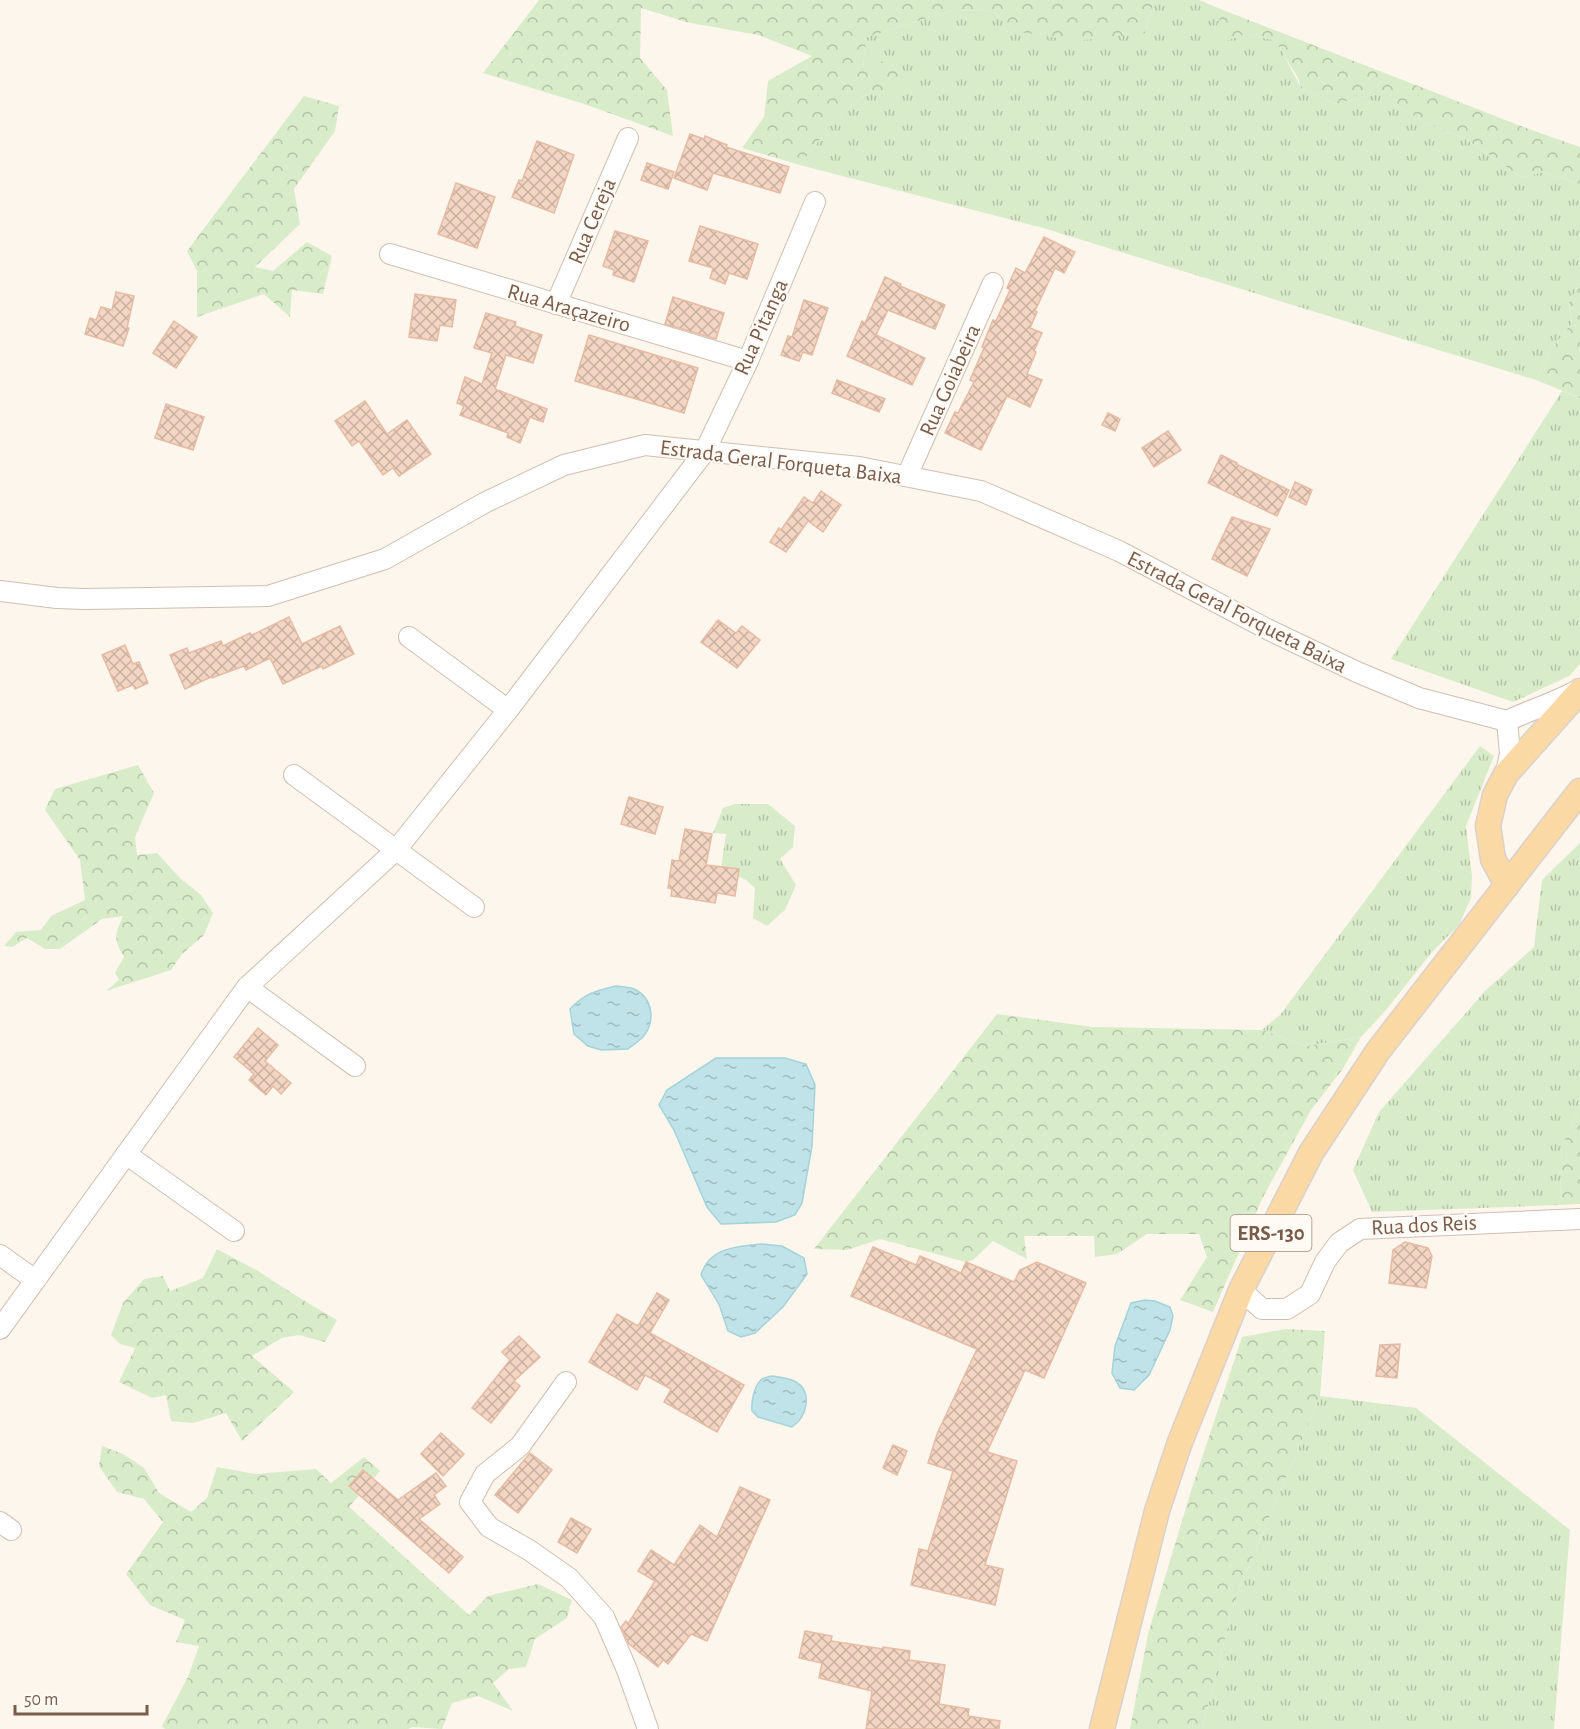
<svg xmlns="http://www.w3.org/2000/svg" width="1580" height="1729" font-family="'Alegreya Sans',sans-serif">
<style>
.grass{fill:url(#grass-tufts)}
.forest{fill:url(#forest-crowns)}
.water{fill:url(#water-ripples);stroke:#a5d3da;stroke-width:1.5}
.building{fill:url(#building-cross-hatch);stroke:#e6bba3;stroke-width:1.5}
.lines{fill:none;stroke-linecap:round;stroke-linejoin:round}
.minor-casing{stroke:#d1beb0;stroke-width:22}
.major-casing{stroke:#dad1cd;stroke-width:27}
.minor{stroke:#fff;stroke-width:20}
.major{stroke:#fbd9a5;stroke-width:24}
.labels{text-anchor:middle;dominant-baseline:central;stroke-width:4.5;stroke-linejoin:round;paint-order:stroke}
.shield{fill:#fffaf3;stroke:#a28b7f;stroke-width:1.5}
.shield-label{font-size:21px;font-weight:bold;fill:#7a5c4d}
.street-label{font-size:22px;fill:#7a5c4d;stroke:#fffaf3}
</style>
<defs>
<pattern id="grass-tufts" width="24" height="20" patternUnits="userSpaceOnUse" patternTransform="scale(1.5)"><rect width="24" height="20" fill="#d8ecc9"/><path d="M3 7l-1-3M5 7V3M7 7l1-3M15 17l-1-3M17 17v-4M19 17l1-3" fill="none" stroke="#b4c2a5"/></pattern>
<pattern id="forest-crowns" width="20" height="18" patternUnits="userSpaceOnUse" patternTransform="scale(1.5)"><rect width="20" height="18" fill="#d8ecc9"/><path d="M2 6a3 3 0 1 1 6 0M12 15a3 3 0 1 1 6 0" fill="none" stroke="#b4c2a5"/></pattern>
<pattern id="water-ripples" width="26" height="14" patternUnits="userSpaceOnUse" patternTransform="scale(1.5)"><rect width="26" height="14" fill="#bfe3e8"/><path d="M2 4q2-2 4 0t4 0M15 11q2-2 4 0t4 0" fill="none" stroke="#a0bbbe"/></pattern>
<pattern id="building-cross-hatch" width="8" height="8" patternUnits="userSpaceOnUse" patternTransform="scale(1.5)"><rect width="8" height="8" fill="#f3d5c3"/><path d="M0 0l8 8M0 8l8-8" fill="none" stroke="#cab0a1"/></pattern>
</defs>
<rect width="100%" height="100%" fill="#fdf6ec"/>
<g class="grass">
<polygon points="1154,0 1199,0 1223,10 1209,46 1243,35 1276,40 1301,88 1335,104 1377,94 1422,121 1466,139 1521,177 1544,172 1580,184 1580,283 1569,303 1572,323 1551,349 1536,380 1043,228 800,165 833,122 861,97 904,85 863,66 867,37 953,10 993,11 1015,31 1145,33"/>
<polygon points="1562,391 1580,398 1580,664 1569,676 1513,702 1391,659"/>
<polygon points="1480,746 1494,756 1466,826 1472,876 1471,898 1459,925 1432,952 1386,1010 1361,1037 1306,1046 1262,1030 1280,1015"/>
<polygon points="735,804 768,804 795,826 793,847 780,859 796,885 785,910 767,926 753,918 755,888 746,880 737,876 736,869 721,867 726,834 713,833 723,808"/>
<polygon points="1580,843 1580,1108 1562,1146 1560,1205 1372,1212 1353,1170 1379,1112 1486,990 1534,947 1542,880"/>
<polygon points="1320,1396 1416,1408 1570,1530 1554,1729 1202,1729 1235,1599"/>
</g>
<g class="forest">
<polygon points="539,0 1154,0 1145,33 1076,41 1015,31 993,11 953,10 867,37 863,66 892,59 904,86 861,97 833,122 800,165 742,148 764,117 768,81 812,56 758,35 686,22 641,8 640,58 667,90 673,136 584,104 483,73"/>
<polygon points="1223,10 1526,128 1580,147 1580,184 1544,172 1521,177 1466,139 1422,121 1377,94 1335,104 1301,88 1298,78 1275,40 1243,35 1208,47"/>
<polygon points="304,96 339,106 335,131 294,189 300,224 255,267 273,271 307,242 332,256 323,294 292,290 290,317 264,294 197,317 197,271 187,251"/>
<polygon points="1580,283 1580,398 1536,380 1551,349 1572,323 1569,303"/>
<path d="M138 765 154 793 135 837 137 855 157 853 180 878 201 895 213 913 204 935 182 954 171 970 106 991 119 980 115 973 124 957C113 938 115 935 123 916L102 919 60 949H45L27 938 12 947 4 946 16 932 41 930 51 916 85 900 80 860 45 810 55 789Z"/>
<polygon points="997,1014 1093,1027 1262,1030 1306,1046 1361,1037 1342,1070 1311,1110 1263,1197 1213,1312 1180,1300 1207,1257 1199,1234 1147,1234 1117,1254 1095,1257 1094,1236 1024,1236 1027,1259 993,1241 973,1260 966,1262 880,1239 847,1250 814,1249"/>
<polygon points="1580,1108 1580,1204 1560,1205 1562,1146"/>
<polygon points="217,1249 258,1271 303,1300 337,1320 325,1342 299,1335 282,1338 252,1356 294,1392 242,1441 226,1413 193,1423 171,1421 166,1395 152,1398 119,1382 135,1348 120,1344 111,1335 123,1303 144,1279 163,1276 170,1291 203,1278"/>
<polygon points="1286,1329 1325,1331 1320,1396 1235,1599 1202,1729 1130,1729 1148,1634 1191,1491 1242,1337"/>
<polygon points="102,1446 123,1454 144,1468 159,1493 191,1512 207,1498 217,1467 255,1474 316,1469 331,1483 364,1457 380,1471 349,1507 469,1615 488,1596 538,1584 572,1600 567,1618 535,1639 526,1667 509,1669 493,1683 513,1711 478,1696 452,1703 442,1729 413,1727 408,1729 165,1729 162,1726 188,1677 199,1646 176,1642 185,1620 150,1605 126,1574 163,1522 144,1499 117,1492 99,1466"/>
</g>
<g class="water">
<path d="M616 986C622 987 629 987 634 989 653 998 656 1021 643 1037 639 1041 633 1045 628 1049L601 1050 588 1046 574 1034 570 1009C585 993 596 991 616 986Z"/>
<polygon points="716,1058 785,1058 806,1064 815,1085 812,1146 802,1203 795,1215 776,1222 721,1224 707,1207 674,1130 659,1105 667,1090"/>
<path d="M761 1244 782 1246 804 1258 807 1274 783 1307 755 1333 741 1337 728 1331 719 1304 701 1275C709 1247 736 1247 761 1244Z"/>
<polygon points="1145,1300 1155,1301 1170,1307 1173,1316 1170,1330 1149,1375 1134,1390 1120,1388 1112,1373 1115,1346 1131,1303"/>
<path d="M772 1376C779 1377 789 1378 796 1382 813 1392 807 1417 792 1427L758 1417 752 1411C751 1402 754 1385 762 1379 763 1378 771 1376 772 1376Z"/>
</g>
<g class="building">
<polygon points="690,134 704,139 705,136 727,145 726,147 789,167 780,193 713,173 707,190 674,178"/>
<polygon points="537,141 574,155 554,213 512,197 519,180 522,181"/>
<polygon points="647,163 674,172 668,189 641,180"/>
<polygon points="456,183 495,197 477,248 438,234"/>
<polygon points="700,226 758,244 747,279 729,273 725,284 710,278 713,268 689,261"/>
<polygon points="615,231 648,241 634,282 613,275 614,270 603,266"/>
<polygon points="1044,237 1075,252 1064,273 1055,268 1035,311 1037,312 1030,328 1042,333 1034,351 1036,352 1027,374 1042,380 1030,407 1007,396 981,450 945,433 955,412 958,413 974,382 970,380 984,348 982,347 993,320 996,321 1010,290 1007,288 1016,268 1025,273"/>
<polygon points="885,277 901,284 900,286 945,305 935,329 888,310 876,335 925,358 912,385 847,356 862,321 865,323"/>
<polygon points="116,292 134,296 127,328 129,328 123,346 85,334 90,318 96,320 101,307 112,310"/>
<polygon points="415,294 456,300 452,327 440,325 437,341 409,337"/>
<polygon points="673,297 724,313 716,339 665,324"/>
<polygon points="804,300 828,308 812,355 803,352 799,361 781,355 788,336 792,337"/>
<polygon points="486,313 516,322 515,326 542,335 533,363 506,355 495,389 547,409 543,422 530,417 520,443 507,437 508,433 460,415 464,406 457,403 465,377 482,384 492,353 474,348"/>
<polygon points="174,321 197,337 176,368 153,353"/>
<polygon points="589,335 698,368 684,413 575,381"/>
<polygon points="837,380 885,399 879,412 832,393"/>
<polygon points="365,401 387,434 407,420 431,454 399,476 393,468 383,475 359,441 352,446 335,421"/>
<polygon points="166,404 204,417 193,450 155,438"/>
<polygon points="1108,413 1120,419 1115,431 1102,425"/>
<polygon points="1168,431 1181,450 1154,467 1142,448"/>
<polygon points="1221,455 1237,463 1236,464 1289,490 1277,516 1208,483"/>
<polygon points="1295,482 1312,490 1306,505 1289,497"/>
<polygon points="821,491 841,505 823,532 808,521 786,552 770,542 779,528 781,530 804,497 813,503"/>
<polygon points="1232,517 1270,529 1247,576 1212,559"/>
<polygon points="289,617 302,644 340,626 354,654 323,669 322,666 283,684 270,658 246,670 244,666 212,678 211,677 185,689 170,655 187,648 189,653 221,641 223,646 250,633 252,635"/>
<polygon points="718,620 736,633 742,626 760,640 737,668 701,642"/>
<polygon points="125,645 133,664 139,662 148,683 135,689 133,685 118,691 102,655"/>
<polygon points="629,797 663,807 655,834 621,824"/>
<polygon points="685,829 712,834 706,865 739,869 735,896 717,893 715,903 671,896 672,889 668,888 672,860 679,861"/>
<polygon points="258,1028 278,1045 265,1061 291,1083 281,1094 273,1086 266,1095 249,1080 254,1074 234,1057"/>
<polygon points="1405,1242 1428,1248 1432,1256 1426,1288 1389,1283 1393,1250"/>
<polygon points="873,1247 916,1265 920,1256 961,1273 966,1262 1014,1282 1020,1270 1037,1262 1086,1283 1044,1378 1025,1370 987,1452 1017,1461 985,1565 1003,1569 995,1605 911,1585 919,1549 928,1551 953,1471 928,1463 937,1434 977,1349 851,1296"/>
<polygon points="657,1293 669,1300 650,1333 744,1385 717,1432 664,1402 671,1389 645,1375 637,1390 589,1362 617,1314 638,1326"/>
<polygon points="519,1336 540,1357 514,1381 520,1386 491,1423 472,1408 510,1360 502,1352"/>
<polygon points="1400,1344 1397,1378 1376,1376 1380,1345"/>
<polygon points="441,1433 464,1454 443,1476 421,1454"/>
<polygon points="893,1445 907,1451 897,1475 883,1468"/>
<polygon points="530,1453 552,1470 518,1513 495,1495"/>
<polygon points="363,1470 398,1500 436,1473 446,1486 434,1495 440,1504 419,1519 463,1557 449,1573 349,1486"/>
<polygon points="740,1487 770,1500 707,1641 691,1634 668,1664 663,1660 658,1667 629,1644 621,1627 626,1621 628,1624 655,1581 638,1571 651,1550 674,1565 700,1525 717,1537"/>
<polygon points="571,1518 591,1529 577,1553 558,1542"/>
<polygon points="805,1631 832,1636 831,1641 883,1649 883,1647 910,1651 909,1660 945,1665 939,1704 969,1709 968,1716 1000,1721 999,1729 866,1729 872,1691 819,1678 822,1663 799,1658"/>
</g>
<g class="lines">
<defs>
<g id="minor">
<polyline points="390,254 748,361"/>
<polyline points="556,304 628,138"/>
<polyline points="907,476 993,283"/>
<polyline points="0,591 57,598 84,599 268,596 385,559 486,502 564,465 645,445 859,467 981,491 1119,551 1269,630 1357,672 1419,698 1507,721"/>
<polyline points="409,637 508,710"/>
<path d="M1507 721C1530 710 1554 703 1576 691"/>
<polyline points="1506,774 1510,753 1507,721"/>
<polyline points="294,775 474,907"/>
<polyline points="247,987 355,1066"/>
<polyline points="126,1154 234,1231"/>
<polyline points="0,1255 35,1280"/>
<polyline points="1241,1290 1262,1309 1287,1309 1310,1294 1325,1262 1339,1243 1360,1229 1580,1219"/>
<polyline points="0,1329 247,987 396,850 508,710 705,451 748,361 815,202"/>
<polyline points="566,1382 520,1446 485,1474 470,1502 489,1527 529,1550 569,1578 604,1617 627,1670 648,1729"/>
<polyline points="0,1522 11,1530"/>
</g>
<g id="major">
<polyline points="1507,885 1493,859 1488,826 1495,795 1506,774 1580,691"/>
<polyline points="1102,1729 1157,1511 1180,1442 1241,1290 1311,1153 1378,1051 1580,791"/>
</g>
</defs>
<use href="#minor" class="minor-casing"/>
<use href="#major" class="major-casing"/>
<use href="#minor" class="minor"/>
<use href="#major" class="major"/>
</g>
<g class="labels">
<rect class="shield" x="1230.5" y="1215" width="81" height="36" rx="4.5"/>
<g class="shield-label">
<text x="1271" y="1233">ERS-130</text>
</g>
<g class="street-label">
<text transform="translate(592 221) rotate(-67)">Rua Cereja</text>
<text transform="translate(569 308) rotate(16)">Rua Araçazeiro</text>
<text transform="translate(761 327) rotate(-66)">Rua Pitanga</text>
<text transform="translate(950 380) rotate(-66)">Rua Goiabeira</text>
<text transform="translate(781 462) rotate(7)">Estrada Geral Forqueta Baixa</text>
<text transform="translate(1237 612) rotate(27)">Estrada Geral Forqueta Baixa</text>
<text transform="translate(1424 1225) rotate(-3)">Rua dos Reis</text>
</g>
</g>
<path d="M15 1705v9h132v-9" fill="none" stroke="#7a5c4d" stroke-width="3"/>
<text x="24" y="1705" font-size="18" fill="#7a5c4d" stroke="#fffaf3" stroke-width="4.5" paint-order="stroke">50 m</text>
</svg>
